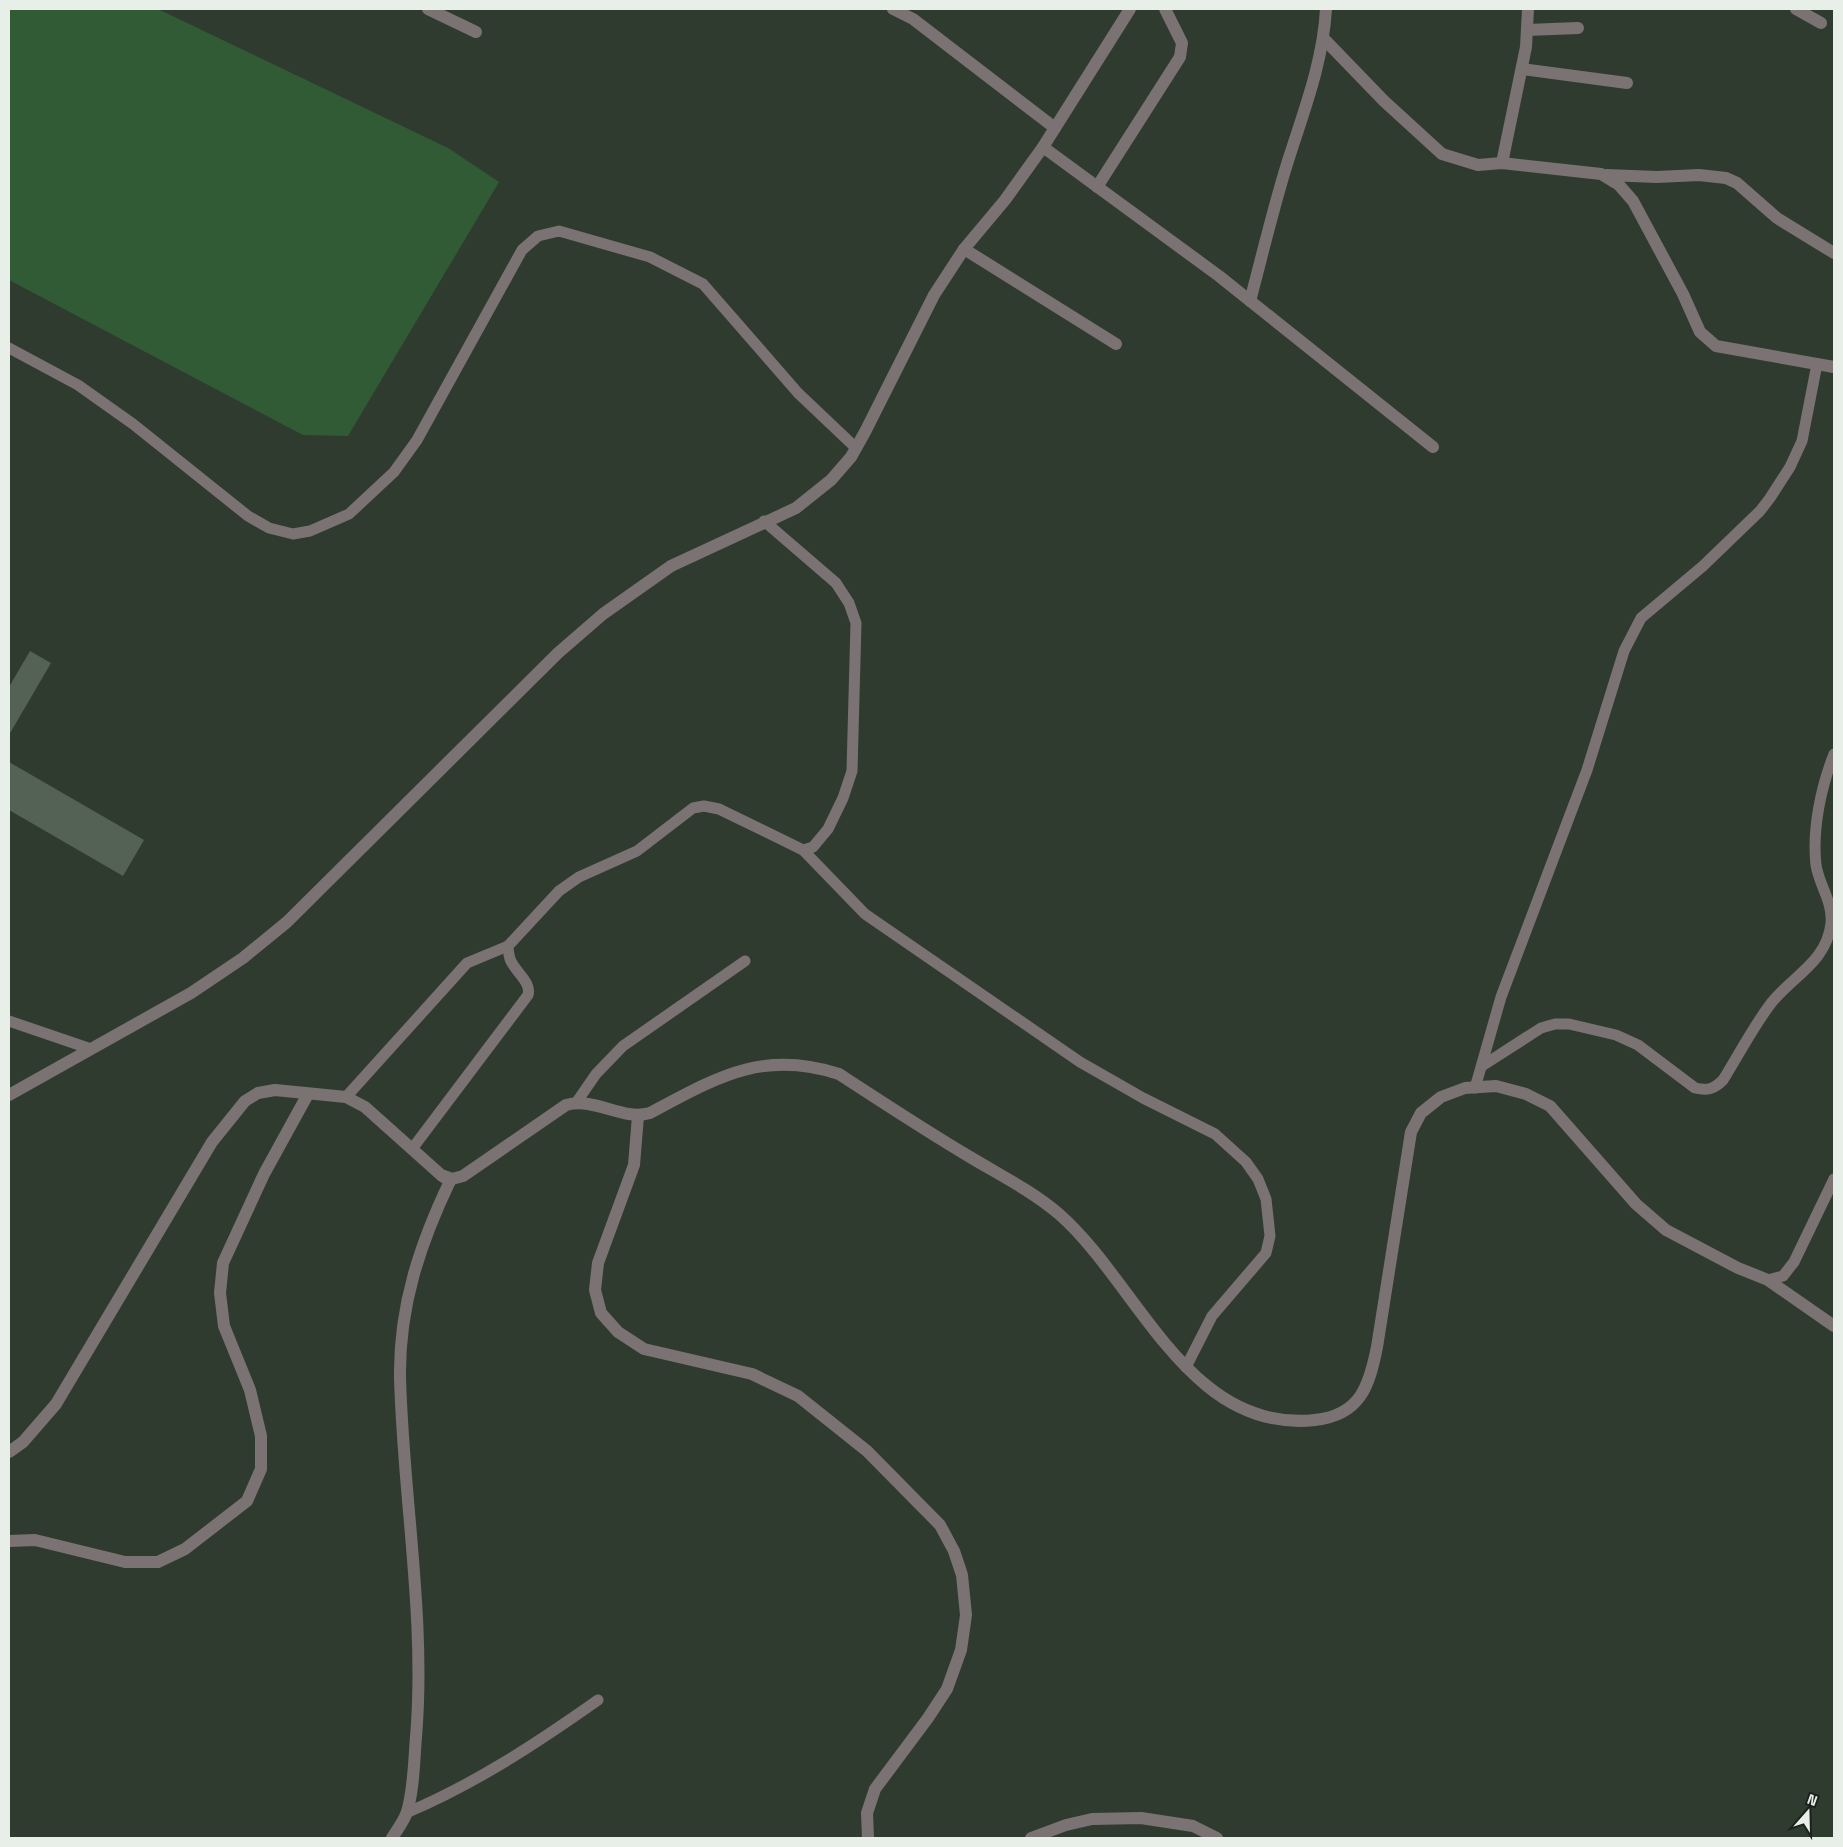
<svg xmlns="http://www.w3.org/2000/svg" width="1843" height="1847" font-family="'Space Grotesk',sans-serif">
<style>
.green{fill:#305b34}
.building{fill:#546155}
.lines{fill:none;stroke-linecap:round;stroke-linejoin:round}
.service{stroke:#7b7373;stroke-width:11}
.minor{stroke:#7b7373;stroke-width:12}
</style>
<rect width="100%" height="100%" fill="#303b30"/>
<polygon class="green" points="9,9 158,9 448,148 499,182 348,436 303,435 9,280"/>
<g class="building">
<polygon points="30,651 51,663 9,735 9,687"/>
<polygon points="9,762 144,840 123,876 9,810"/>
</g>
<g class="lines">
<g class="service">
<polyline points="9,348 78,385 133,424 248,516 269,528 293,534 310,531 349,514 394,472 417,440 522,250 538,236 559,231 650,257 703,284 798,393 856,448"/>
<polyline points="803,850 865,914 1080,1062 1143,1098 1215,1134 1246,1162 1258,1179 1266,1199 1270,1236 1266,1253 1212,1316 1186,1367"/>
<polyline points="9,1021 91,1049"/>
<path d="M1482 1066 1541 1028 1555 1024H1569L1616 1035 1638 1045 1695 1088C1708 1091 1714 1089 1723 1080 1738 1056 1752 1029 1769 1006 1790 977 1827 963 1831 923 1833 902 1819 885 1816 865 1812 829 1821 787 1834 754"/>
<polyline points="1475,1088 1501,997 1587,770 1624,651 1641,618 1703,566 1760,511 1770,498 1790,467 1802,441 1817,364"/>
<polyline points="346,1097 467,963 508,946"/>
<polyline points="576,1103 596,1074 623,1046 745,961"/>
<path d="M412 1149 528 995C532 982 514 971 510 959 509 955 508 950 508 946L559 891 579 877 637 851 693 808 704 806 719 809 803 850 813 847 828 829 843 798 852 771 856 623 849 603 836 583 764 521"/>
<polyline points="1768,1280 1783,1276 1794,1262 1834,1179"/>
<path d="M406 1813C475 1784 537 1743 598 1700"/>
</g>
<g class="minor">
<polyline points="428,9 476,32"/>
<polyline points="893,9 913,19 1055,128"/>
<polyline points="1796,9 1821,23"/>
<polyline points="1527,30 1578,28"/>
<polyline points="1325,40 1384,101 1442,154 1478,165 1502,163 1601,174 1619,185 1633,201 1683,294 1700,332 1716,346 1834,367"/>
<polyline points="1522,69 1627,83"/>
<polyline points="1043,147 1219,276 1433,447"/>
<polyline points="1502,163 1526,47 1528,9"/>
<polyline points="1606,175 1657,177 1699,175 1726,178 1737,183 1777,218 1834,253"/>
<polyline points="1097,187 1180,57 1182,43 1165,9"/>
<polyline points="964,249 1116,344"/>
<path d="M1250 301C1262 256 1273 209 1287 164 1303 113 1323 63 1326 9"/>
<polyline points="9,1095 191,993 243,958 287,922 558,653 603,614 671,566 796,508 831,480 851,457 865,432 934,295 964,249 1005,200 1043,147 1130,9"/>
<polyline points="638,1116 634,1165 598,1263 595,1290 601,1313 618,1332 644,1349 752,1374 798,1396 867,1451 940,1525 954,1551 962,1575 966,1615 961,1650 947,1689 928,1718 875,1789 867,1813 868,1838"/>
<path d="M9 1452 23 1442 56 1404 212 1142 245 1101 258 1093 275 1090 346 1097 365 1107 441 1175 452 1179 463 1176 566 1105C596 1097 621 1121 650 1113 716 1078 762 1049 839 1074 882 1102 926 1131 970 1157 1000 1175 1032 1191 1059 1214 1138 1283 1188 1434 1315 1420 1360 1415 1369 1387 1377 1347L1411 1132 1421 1113 1441 1097 1465 1088 1496 1086 1526 1094 1550 1106 1636 1204 1666 1230 1738 1268 1768 1280 1834 1326"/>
<polyline points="9,1541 35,1540 125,1562 158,1562 185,1549 247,1501 261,1469 261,1436 250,1390 224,1326 220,1293 223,1263 264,1174 308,1094"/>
<path d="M392 1838C397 1830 404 1821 407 1812 414 1788 414 1761 416 1737 426 1617 403 1497 400 1377 399 1306 420 1244 450 1181L442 1176"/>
<polyline points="1031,1838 1066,1825 1092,1819 1141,1818 1193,1826 1217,1838"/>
</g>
</g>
<rect width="1843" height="1847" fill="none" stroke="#e7efe8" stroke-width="20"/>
<g transform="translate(1808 1812) rotate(20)" stroke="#1c211c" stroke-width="4" paint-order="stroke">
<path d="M0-4L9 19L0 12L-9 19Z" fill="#e7efe8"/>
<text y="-8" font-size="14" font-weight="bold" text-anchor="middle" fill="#e7efe8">N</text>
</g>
</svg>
